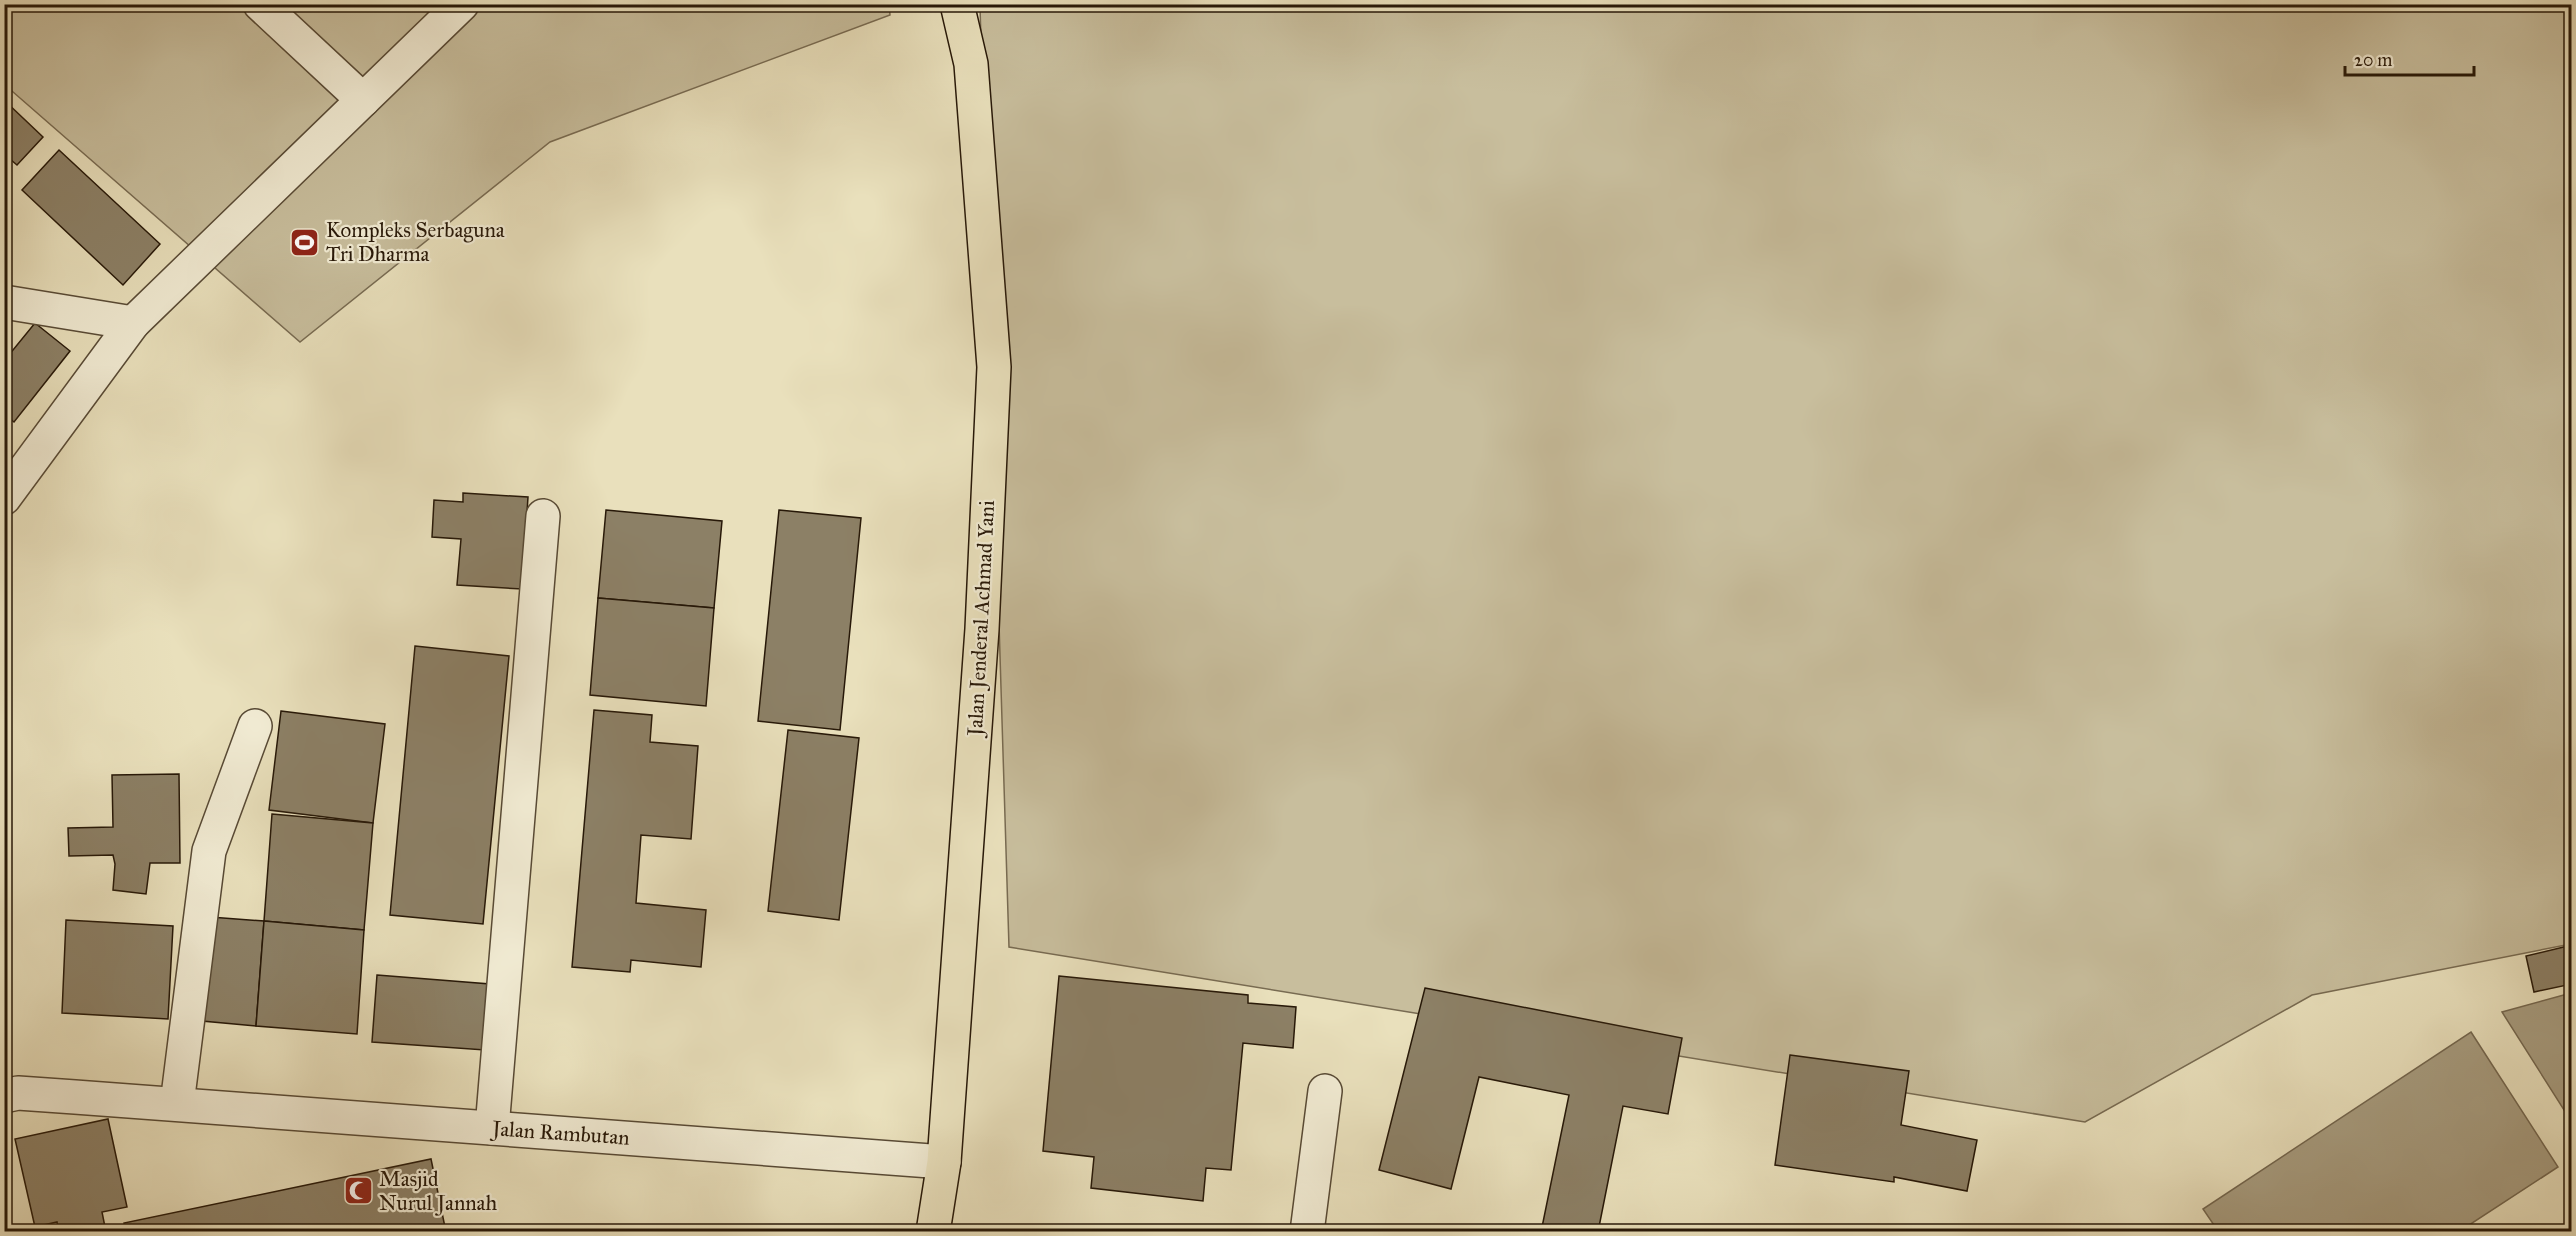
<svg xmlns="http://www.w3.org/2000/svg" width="2576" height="1236" font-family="'IM FELL Great Primer',serif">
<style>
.green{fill:#c8be9d;stroke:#786b52;stroke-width:1.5}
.water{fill:#a79c7f;stroke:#74674f;stroke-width:1.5}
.building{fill:#8c8066;stroke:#271808;stroke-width:1.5}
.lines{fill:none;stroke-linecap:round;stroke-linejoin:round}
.minor-casing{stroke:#584a35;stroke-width:36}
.major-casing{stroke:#271808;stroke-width:36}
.minor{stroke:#f1ebd3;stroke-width:33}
.major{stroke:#e9e0bc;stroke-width:33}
.labels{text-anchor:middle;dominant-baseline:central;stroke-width:4.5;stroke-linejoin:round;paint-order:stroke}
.poi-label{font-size:21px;fill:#271808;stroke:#f1ebd3;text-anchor:start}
.street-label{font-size:21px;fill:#271808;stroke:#f1ebd3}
</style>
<rect width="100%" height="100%" fill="#e9e0bc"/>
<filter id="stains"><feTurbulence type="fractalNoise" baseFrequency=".00333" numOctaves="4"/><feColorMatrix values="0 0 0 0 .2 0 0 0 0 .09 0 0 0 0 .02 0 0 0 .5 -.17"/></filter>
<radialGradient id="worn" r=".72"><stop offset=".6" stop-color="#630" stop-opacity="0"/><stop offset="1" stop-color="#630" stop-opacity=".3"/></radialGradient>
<g class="green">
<polygon points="889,4 890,15 550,142 300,342 5,85 5,5"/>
<polygon points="991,4 2571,5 2571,944 2312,995 2085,1122 1009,947 980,7"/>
</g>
<g class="water">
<polygon points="2571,993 2572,993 2571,1121 2502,1012"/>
<polygon points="2471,1032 2558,1167 2460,1231 2218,1231 2203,1209"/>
</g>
<g class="building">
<polygon points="4,100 43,137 17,165 4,154"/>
<polygon points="59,150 160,244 123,285 22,190"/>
<polygon points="35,323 70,351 14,422 4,414 4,361"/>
<polygon points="463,493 528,497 522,589 457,585 461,539 432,537 434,500 463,502"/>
<polygon points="606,510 722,521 714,608 598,598"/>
<polygon points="779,510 861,518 840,730 758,721"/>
<polygon points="598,598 714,608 706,706 590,695"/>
<polygon points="415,646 509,656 483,924 390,915"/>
<polygon points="594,710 652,715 650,742 698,746 691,839 641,835 636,903 706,910 701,967 631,960 630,972 572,967"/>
<polygon points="281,711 385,724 373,823 269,810"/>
<polygon points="788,730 859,738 839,920 768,911"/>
<polygon points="179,774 180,863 150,863 146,894 113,890 115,864 113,855 69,856 68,828 113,827 112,775"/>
<polygon points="272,814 373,823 364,930 264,921"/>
<polygon points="210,917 264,921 256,1026 202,1021"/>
<polygon points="66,920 173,926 168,1019 62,1013"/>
<polygon points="264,921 364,930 357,1034 256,1026"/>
<polygon points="2572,945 2572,984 2534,992 2526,956"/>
<polygon points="377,975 490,984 485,1050 372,1042"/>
<polygon points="1059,976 1248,995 1248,1003 1296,1007 1293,1048 1243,1043 1231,1170 1206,1168 1203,1201 1091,1188 1094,1157 1043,1151"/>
<polygon points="1425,988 1682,1038 1668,1114 1623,1106 1598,1232 1541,1232 1569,1095 1479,1077 1451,1189 1379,1170"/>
<polygon points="1790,1055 1909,1071 1901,1125 1977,1140 1967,1191 1894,1177 1894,1182 1775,1165"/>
<polygon points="108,1119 127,1207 102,1212 106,1232 59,1232 57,1222 35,1227 15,1139"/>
<polygon points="431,1159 446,1232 126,1232 124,1223"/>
<polygon points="2528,1225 2532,1232 2518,1232"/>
</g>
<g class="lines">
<defs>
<g id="minor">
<polyline points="260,4 363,100"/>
<polyline points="4,302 133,323"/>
<polyline points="4,498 133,323 462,4"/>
<polyline points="4,1096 18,1093 75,1097 944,1162"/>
<polyline points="177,1104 209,851 255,726"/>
<polyline points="492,1128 543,516"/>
<polyline points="1307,1232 1325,1091"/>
</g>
<polyline id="major" points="933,1232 944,1162 982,629 994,367 971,64 957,4"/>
</defs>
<use href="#minor" class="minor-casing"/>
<use href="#major" class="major-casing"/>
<use href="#minor" class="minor"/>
<use href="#major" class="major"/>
</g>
<defs>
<symbol id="stadium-square" viewBox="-11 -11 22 22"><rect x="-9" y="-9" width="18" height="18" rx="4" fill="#8f2418" stroke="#f1ebd3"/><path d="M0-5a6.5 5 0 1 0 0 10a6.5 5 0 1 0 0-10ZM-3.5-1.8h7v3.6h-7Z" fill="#fff"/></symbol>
<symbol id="mosque-square" viewBox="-11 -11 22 22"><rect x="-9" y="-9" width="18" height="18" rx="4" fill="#8f2418" stroke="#f1ebd3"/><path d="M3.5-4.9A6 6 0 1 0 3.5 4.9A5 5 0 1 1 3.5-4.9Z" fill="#fff"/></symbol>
</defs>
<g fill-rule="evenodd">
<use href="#stadium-square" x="288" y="226" width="33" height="33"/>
<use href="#mosque-square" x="342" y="1174" width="33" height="33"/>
</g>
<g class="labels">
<g class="poi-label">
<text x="326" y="230">Kompleks Serbaguna<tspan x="326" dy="24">Tri Dharma</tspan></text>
<text x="379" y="1179">Masjid<tspan x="379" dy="24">Nurul Jannah</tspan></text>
</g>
<g class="street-label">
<text transform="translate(981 618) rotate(-87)">Jalan Jenderal Achmad Yani</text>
<text transform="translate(561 1133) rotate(4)">Jalan Rambutan</text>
</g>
</g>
<rect width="2576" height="1236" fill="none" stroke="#e9e0bc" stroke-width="24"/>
<rect x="6" y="6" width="2564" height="1224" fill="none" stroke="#271808" stroke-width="3"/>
<rect x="12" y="12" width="2552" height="1212" fill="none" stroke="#271808" stroke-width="1.5"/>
<path d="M2345 66v9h129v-9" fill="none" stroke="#271808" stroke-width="3"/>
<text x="2354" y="66" font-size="18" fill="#271808" stroke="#f1ebd3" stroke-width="4.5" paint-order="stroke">20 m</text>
<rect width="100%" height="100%" filter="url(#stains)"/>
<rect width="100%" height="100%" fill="url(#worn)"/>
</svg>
